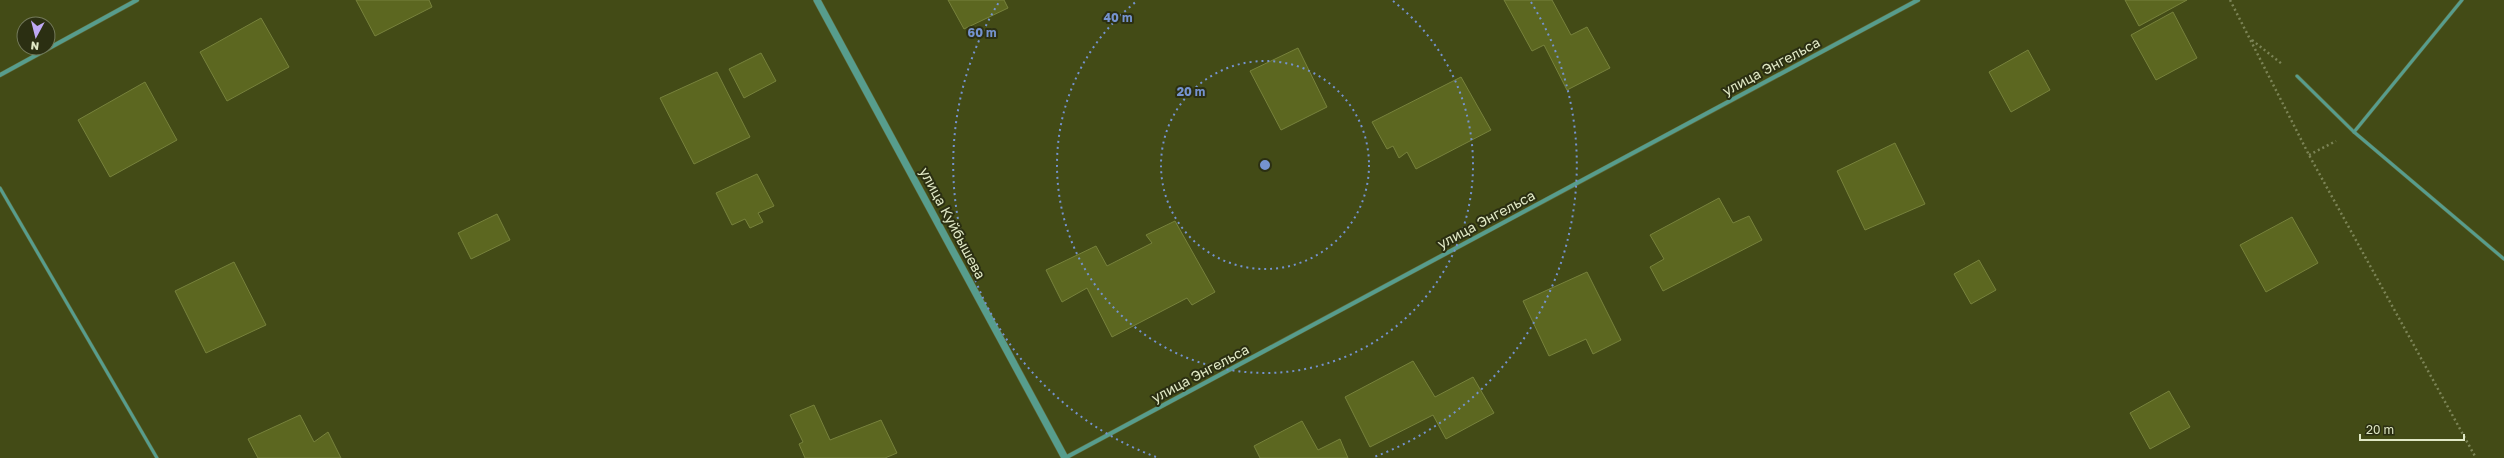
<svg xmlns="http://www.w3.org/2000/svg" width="2504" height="458" font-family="'Golos Text',sans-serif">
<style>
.building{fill:#5c6720;stroke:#77823c}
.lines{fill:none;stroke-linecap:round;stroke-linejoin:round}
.service-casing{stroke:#5f6736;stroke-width:4}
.minor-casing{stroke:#5f6736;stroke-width:5}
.tertiary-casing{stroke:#5f6736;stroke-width:8}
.path{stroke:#7c8456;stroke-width:2.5;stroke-dasharray:2 3;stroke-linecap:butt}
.service{stroke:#579d8d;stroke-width:3}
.minor{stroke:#579d8d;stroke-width:4}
.tertiary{stroke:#579d8d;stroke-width:7}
.ring{fill:none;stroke:#7593cf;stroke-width:2;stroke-dasharray:2 4}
.labels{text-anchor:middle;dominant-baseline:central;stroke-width:4;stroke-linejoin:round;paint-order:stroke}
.street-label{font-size:14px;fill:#e0e8c5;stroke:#2b2f12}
.centre{fill:#7593cf;stroke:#2b2f12;stroke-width:2}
.ring-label{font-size:12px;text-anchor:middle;font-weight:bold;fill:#7593cf;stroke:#2b2f12;stroke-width:4;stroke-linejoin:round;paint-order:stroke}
</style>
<rect width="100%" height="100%" fill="#434b16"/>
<g class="building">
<polygon points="356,0 429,0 432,7 375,36"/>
<polygon points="948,0 1004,0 1008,8 964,29"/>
<polygon points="1504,0 1552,0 1571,35 1587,27 1610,68 1567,90 1544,45 1532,51"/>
<polygon points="2125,0 2187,0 2139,26"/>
<polygon points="2173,12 2197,58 2156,80 2131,35"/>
<polygon points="261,18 289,67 227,101 200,52"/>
<polygon points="1298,48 1327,107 1281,130 1250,71"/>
<polygon points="2028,50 2050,90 2011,112 1989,72"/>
<polygon points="761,53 776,81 744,98 729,69"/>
<polygon points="717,72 750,137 694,164 660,98"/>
<polygon points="1461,77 1491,130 1416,169 1407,152 1399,158 1393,146 1387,149 1372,122"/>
<polygon points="145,82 177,140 110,177 78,120"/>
<polygon points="1895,143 1925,204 1865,230 1837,171"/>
<polygon points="757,174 774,206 758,213 763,222 750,228 745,219 732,225 716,193"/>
<polygon points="1719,198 1733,223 1749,216 1762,240 1663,291 1650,267 1664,259 1650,235"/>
<polygon points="497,214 510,240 471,259 458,233"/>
<polygon points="2292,217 2318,263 2266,292 2240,245"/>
<polygon points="1175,221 1215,292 1192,305 1187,298 1112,337 1087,288 1062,302 1046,270 1096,246 1107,266 1152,243 1146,235"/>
<polygon points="1979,260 1996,290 1971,304 1954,274"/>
<polygon points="234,262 266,325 206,353 175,291"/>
<polygon points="1587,272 1621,340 1593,354 1586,339 1549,356 1523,301"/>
<polygon points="1413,361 1435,397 1473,377 1494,413 1446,439 1433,415 1370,447 1345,397"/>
<polygon points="2169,391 2190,427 2150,449 2130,413"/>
<polygon points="814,405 830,440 881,420 897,453 885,458 805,458 799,444 803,442 790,415"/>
<polygon points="300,415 314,442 328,432 341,458 258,458 248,439"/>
<polygon points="1302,421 1318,450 1340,439 1348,458 1260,458 1254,446"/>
</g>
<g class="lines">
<defs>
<g id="service">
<polyline points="2297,76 2354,132 2504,259"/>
<polyline points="2354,132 2462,0"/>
<polyline points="0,188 157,458"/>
</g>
<g id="minor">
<polyline points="0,75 137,0"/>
<polyline points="1065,458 1918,0"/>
</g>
<polyline id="tertiary" points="817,0 1065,458"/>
</defs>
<use href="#service" class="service-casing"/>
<use href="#minor" class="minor-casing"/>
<use href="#tertiary" class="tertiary-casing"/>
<g class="path">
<polyline points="2230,0 2309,155 2476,458"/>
<polyline points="2252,40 2282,64"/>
<polyline points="2309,155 2336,141"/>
</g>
<use href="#service" class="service"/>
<use href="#minor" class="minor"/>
<use href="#tertiary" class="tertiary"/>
</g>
<g class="ring">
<circle cx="1265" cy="165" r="104"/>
<path d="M1393 1A208 208 0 1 1 1137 1"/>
<path d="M1156 457A312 312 0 0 1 999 2M1531 2A312 312 0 0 1 1374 457"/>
</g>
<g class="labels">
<g class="street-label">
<text transform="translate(1771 66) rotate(-28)">улица Энгельса</text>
<text transform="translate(1486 219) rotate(-28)">улица Энгельса</text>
<text transform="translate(953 223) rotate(62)">улица Куйбышева</text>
<text transform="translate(1200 373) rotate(-28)">улица Энгельса</text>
</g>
</g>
<circle cx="1265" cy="165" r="6" class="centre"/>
<g class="ring-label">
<text x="1118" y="22">40 m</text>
<text x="982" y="37">60 m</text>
<text x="1191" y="96">20 m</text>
</g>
<g transform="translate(36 36) rotate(187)"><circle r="19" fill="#2b2f12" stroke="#73795a"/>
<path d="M0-3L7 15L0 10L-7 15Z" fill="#bfa9f4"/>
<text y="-6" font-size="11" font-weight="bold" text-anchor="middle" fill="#e0e8c5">N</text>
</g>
<path d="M2360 434v6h104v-6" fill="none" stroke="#e0e8c5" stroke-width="2"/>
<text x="2366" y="434" font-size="12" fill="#e0e8c5" stroke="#2b2f12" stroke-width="3" paint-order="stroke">20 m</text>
</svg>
